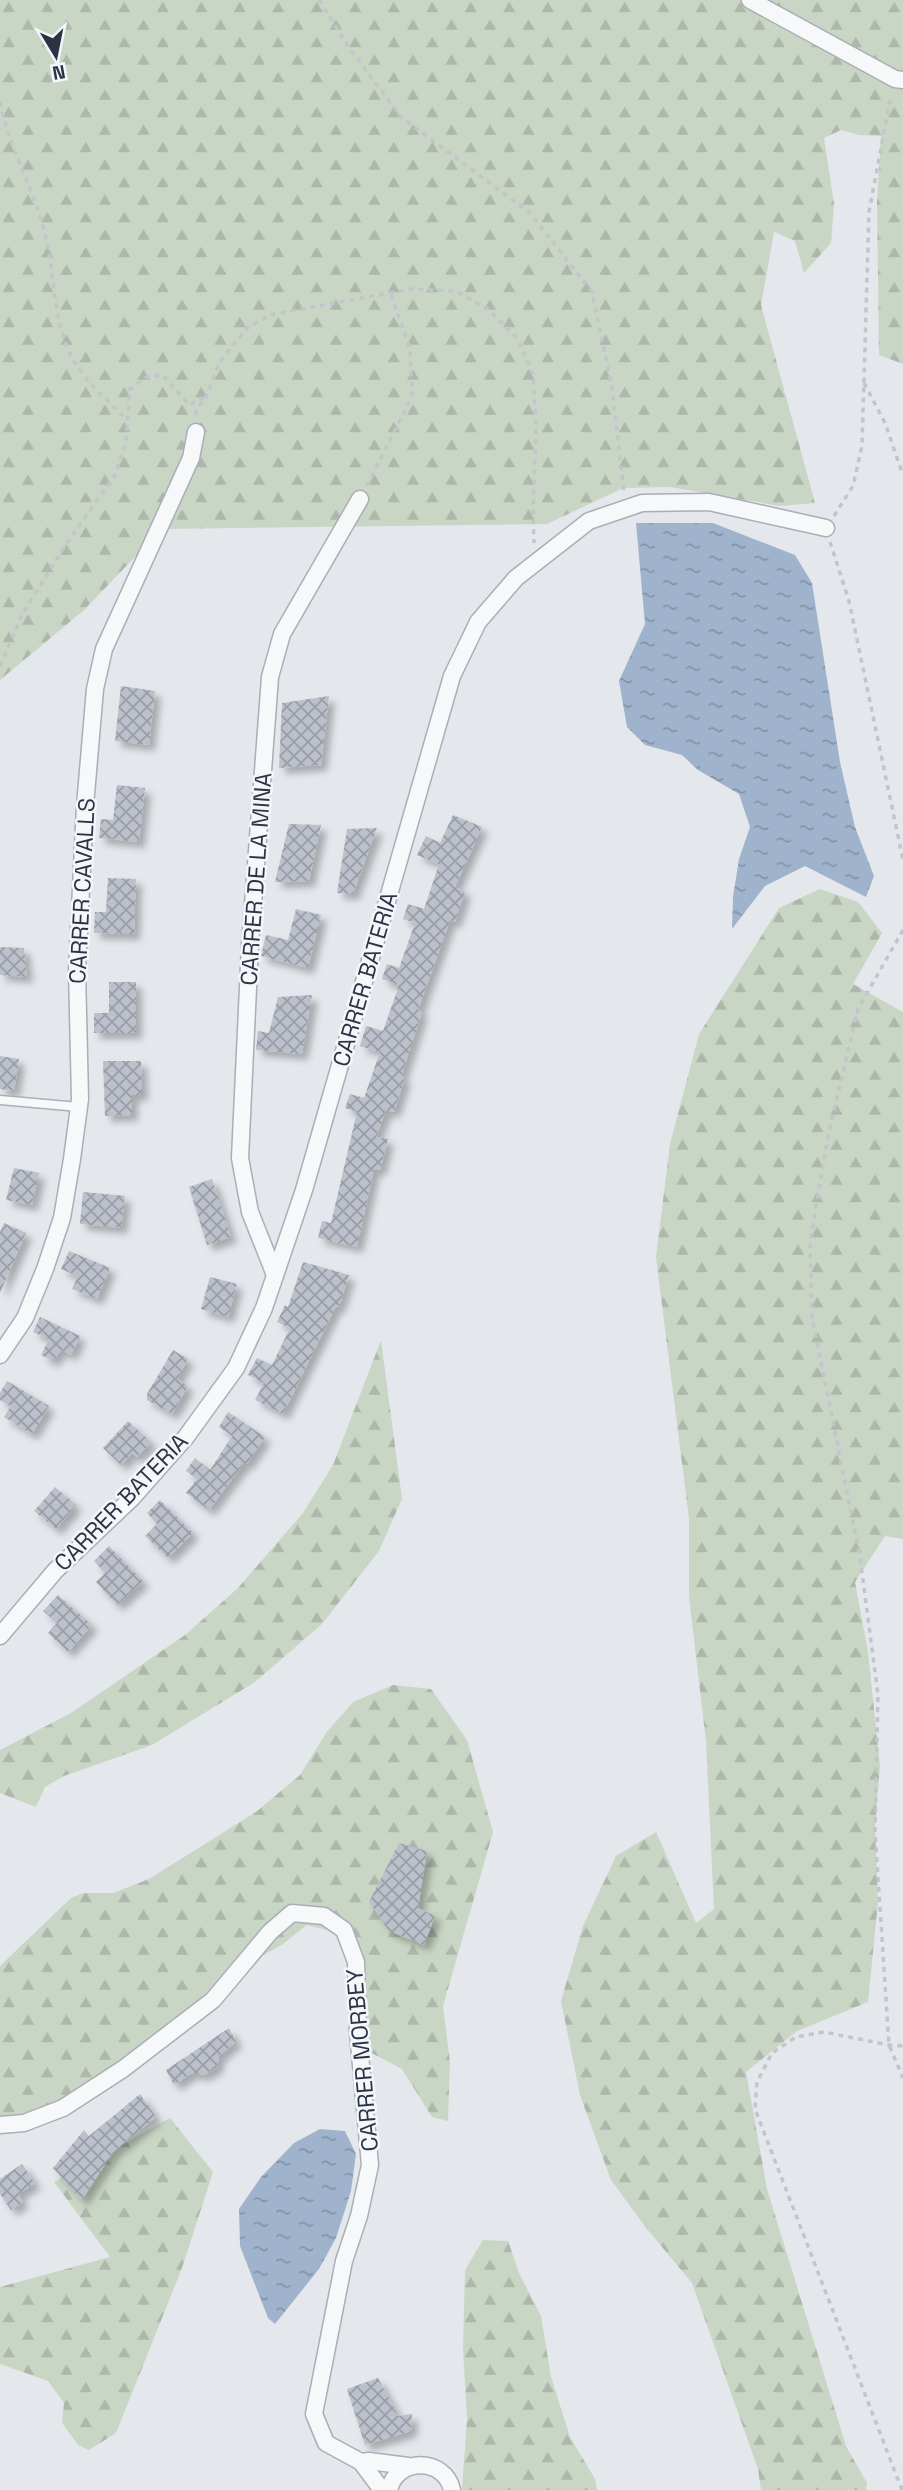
<svg xmlns="http://www.w3.org/2000/svg" width="903" height="2490" font-family="'Space Grotesk',sans-serif">
<style>
.forest{fill:url(#forest-firs)}
.water{fill:url(#water-ripples)}
.building{fill:url(#building-cross-hatch);filter:url(#shadow)}
.lines{fill:none;stroke-linecap:round;stroke-linejoin:round}
.lane-casing{stroke:#a9aeb7;stroke-width:11}
.street-casing{stroke:#a9aeb7;stroke-width:19}
.path{stroke:#c2c5cb;stroke-width:3.5;stroke-dasharray:5 5;stroke-linecap:butt}
.lane{stroke:#f7f8fa;stroke-width:8}
.street{stroke:#f7f8fa;stroke-width:16}
.labels{text-anchor:middle;dominant-baseline:central;stroke-width:5;stroke-linejoin:round;paint-order:stroke}
.street-label{font-size:23px;fill:#2b3445;stroke:#f4f6f9}
</style>
<defs>
<pattern id="forest-firs" width="22" height="20" patternUnits="userSpaceOnUse" patternTransform="scale(1.75)"><rect width="22" height="20" fill="#c9d6c5"/><path d="M5 1l3.5 6h-7zM16 11l3.5 6h-7z" fill="#adb8ab"/></pattern>
<pattern id="water-ripples" width="26" height="14" patternUnits="userSpaceOnUse" patternTransform="scale(1.75)"><rect width="26" height="14" fill="#9fb4cc"/><path d="M2 4q2-2 4 0t4 0M15 11q2-2 4 0t4 0" fill="none" stroke="#8293a7"/></pattern>
<pattern id="building-cross-hatch" width="8" height="8" patternUnits="userSpaceOnUse" patternTransform="scale(1.75)"><rect width="8" height="8" fill="#bbc0ca"/><path d="M0 0l8 8M0 8l8-8" fill="none" stroke="#989da6"/></pattern>
<filter id="shadow"><feDropShadow dx="6" dy="6" stdDeviation="3.5" flood-color="#0004"/></filter>
</defs>
<rect width="100%" height="100%" fill="#e4e7ec"/>
<g class="forest">
<polygon points="0,0 903,0 903,364 879,355 877,202 881,136 859,135 841,130 824,138 834,204 831,243 804,273 795,241 774,232 761,305 815,503 780,506 670,487 623,488 547,524 162,529 83,611 0,680"/>
<polygon points="820,889 858,902 882,933 853,984 903,1012 903,1539 885,1536 855,1582 868,1652 880,1766 875,1826 878,1902 868,2002 797,2031 746,2072 767,2189 846,2446 867,2483 866,2490 761,2490 758,2469 692,2283 647,2229 611,2180 580,2095 561,2001 583,1926 616,1856 656,1832 696,1923 714,1909 706,1741 689,1597 689,1519 656,1257 670,1144 699,1034 779,908"/>
<polygon points="381,1340 402,1499 379,1551 322,1624 255,1682 152,1745 64,1776 45,1787 36,1807 0,1793 0,1750 71,1713 185,1635 238,1588 303,1513 333,1465"/>
<polygon points="393,1685 431,1689 467,1740 493,1832 443,2006 450,2062 448,2121 432,2117 402,2069 362,2048 355,1963 338,1933 307,1925 283,1944 234,1972 126,2060 28,2119 0,2118 0,1966 71,1898 83,1893 113,1893 149,1879 256,1812 300,1775 326,1733 353,1702"/>
<polygon points="170,2118 213,2172 182,2268 116,2433 89,2450 78,2445 62,2423 64,2403 48,2381 0,2364 0,2287 110,2257 54,2182"/>
<polygon points="483,2240 508,2241 519,2273 541,2316 551,2377 570,2437 595,2479 597,2490 462,2490 467,2419 463,2350 465,2270"/>
</g>
<g class="water">
<polygon points="636,523 713,523 795,555 812,583 840,762 855,827 874,876 866,897 805,866 765,886 732,929 733,897 739,859 750,827 739,794 698,770 682,755 645,745 627,727 619,681 645,624"/>
<polygon points="320,2129 345,2131 356,2154 351,2191 336,2238 319,2269 275,2324 268,2318 240,2246 239,2209 261,2177 294,2143"/>
</g>
<g class="building">
<polygon points="121,686 155,691 149,745 115,741"/>
<polygon points="329,696 321,765 279,768 282,703"/>
<polygon points="117,785 145,788 139,842 99,838 101,819 113,820"/>
<polygon points="453,815 482,827 455,887 465,891 455,922 450,920 418,1010 422,1012 401,1077 405,1078 394,1112 386,1110 376,1137 388,1139 380,1170 374,1169 357,1247 318,1238 322,1221 331,1223 357,1112 345,1108 350,1094 364,1098 380,1052 360,1046 366,1026 383,1031 397,991 399,991 397,990 399,985 382,979 387,964 399,968 415,923 403,919 408,904 424,909 439,864 417,855 426,836 440,843"/>
<polygon points="289,824 321,825 309,881 275,882"/>
<polygon points="377,828 353,894 337,893 347,829"/>
<polygon points="108,878 136,879 134,934 94,933 95,912 106,912"/>
<polygon points="296,909 321,915 308,968 261,956 266,935 288,940"/>
<polygon points="0,947 24,948 27,977 0,975"/>
<polygon points="109,982 136,982 136,1033 94,1033 94,1013 109,1013"/>
<polygon points="312,995 302,1054 256,1050 258,1031 269,1033 278,997"/>
<polygon points="0,1056 19,1059 14,1091 0,1089"/>
<polygon points="103,1061 141,1061 142,1095 132,1095 132,1115 105,1116"/>
<polygon points="14,1168 39,1173 32,1205 6,1200"/>
<polygon points="212,1179 231,1237 207,1245 189,1187"/>
<polygon points="83,1192 125,1196 121,1228 80,1224"/>
<polygon points="4,1223 26,1233 0,1293 0,1232"/>
<polygon points="69,1251 110,1268 97,1299 72,1289 78,1276 61,1269"/>
<polygon points="303,1262 349,1275 339,1307 336,1306 283,1414 255,1400 264,1383 248,1375 257,1358 272,1365 290,1328 277,1322 285,1305 288,1307"/>
<polygon points="210,1277 237,1284 228,1317 201,1309"/>
<polygon points="40,1317 80,1336 71,1355 61,1350 53,1361 41,1355 49,1339 33,1332"/>
<polygon points="173,1350 188,1359 177,1379 188,1386 172,1414 147,1400 147,1394"/>
<polygon points="7,1381 49,1406 32,1434 4,1417 11,1406 0,1400 0,1393"/>
<polygon points="228,1412 265,1437 247,1464 244,1463 209,1510 186,1493 197,1479 186,1471 195,1458 210,1470 232,1436 219,1427"/>
<polygon points="128,1421 151,1442 137,1457 132,1453 121,1465 103,1448"/>
<polygon points="55,1487 76,1505 56,1529 34,1511"/>
<polygon points="160,1500 193,1533 168,1558 145,1536 157,1524 147,1513"/>
<polygon points="109,1546 143,1581 117,1605 96,1582 105,1573 94,1561"/>
<polygon points="58,1595 92,1625 68,1652 48,1633 57,1623 43,1611"/>
<polygon points="399,1843 427,1851 418,1908 435,1916 424,1945 389,1931 369,1902"/>
<polygon points="229,2028 236,2042 219,2056 217,2067 204,2075 192,2073 174,2085 166,2070"/>
<polygon points="140,2094 156,2117 113,2152 82,2200 53,2168 84,2130 89,2136"/>
<polygon points="22,2164 35,2183 18,2194 23,2202 11,2210 0,2194 0,2179"/>
<polygon points="378,2378 398,2416 412,2414 411,2431 365,2445 347,2389"/>
</g>
<g class="lines">
<defs>
<polyline id="lane" points="0,1100 79,1107"/>
<g id="street">
<polyline points="750,0 895,79 903,80"/>
<polyline points="275,1275 250,1212 240,1158 250,945 270,677 282,634 360,499"/>
<polyline points="0,1355 25,1318 45,1269 62,1218 72,1159 80,1099 77,970 85,806 95,689 104,649 191,458 196,432"/>
<polyline points="0,1636 55,1571 132,1498 186,1437 236,1368 264,1308 304,1190 452,676 478,622 516,578 589,521 642,503 709,502 826,528"/>
<polyline points="0,2125 24,2123 63,2108 123,2069 213,2000 270,1932 292,1913 324,1916 344,1930 356,1962 358,2032 370,2165 359,2216 344,2261 314,2414 326,2443 361,2462 382,2490"/>
<polyline points="361,2462 369,2461 408,2466"/>
<path d="M389 2490C396 2457 445 2457 452 2490"/>
</g>
</defs>
<use href="#lane" class="lane-casing"/>
<use href="#street" class="street-casing"/>
<g class="path">
<polyline points="319,0 348,46 401,117 530,213 592,292 612,388 624,492"/>
<path d="M0 102C9 148 34 189 45 234 56 276 52 325 75 363 88 384 109 401 126 419"/>
<polyline points="864,383 885,423 903,475"/>
<polyline points="196,415 196,410 206,397 219,363 246,329 269,315 411,289 456,291 488,309 517,338 533,374 536,427 533,513 534,543"/>
<polyline points="367,486 412,396 410,349 390,292"/>
<polyline points="834,516 853,486 862,446 869,212 891,95"/>
<polyline points="830,542 849,601 903,860"/>
<polyline points="0,666 23,613 65,546 115,475 126,442 130,389 147,377 163,375 189,405 203,398"/>
<polyline points="903,930 858,1009 828,1136 810,1243 812,1317 860,1557 878,1695 875,1831 889,2045 903,2078"/>
<polyline points="902,2490 755,2109 757,2082 772,2053 796,2037 824,2032 889,2045 903,2046"/>
</g>
<use href="#lane" class="lane"/>
<use href="#street" class="street"/>
</g>
<g class="labels">
<g class="street-label">
<text transform="translate(256 879) rotate(-86)">CARRER DE LA MINA</text>
<text transform="translate(82 891) rotate(-87)">CARRER CAVALLS</text>
<text transform="translate(365 979) rotate(-74)">CARRER BATERIA</text>
<text transform="translate(121 1502) rotate(-46)">CARRER BATERIA</text>
<text transform="translate(362 2060) rotate(-95)">CARRER MORBEY</text>
</g>
</g>
<g transform="translate(56 56) rotate(170)" stroke="#f4f6f9" stroke-width="5" paint-order="stroke">
<path d="M0-5L12 26L0 18L-12 26Z" fill="#2b3445"/>
<text y="-10" font-size="19" font-weight="bold" text-anchor="middle" fill="#2b3445">N</text>
</g>
</svg>
